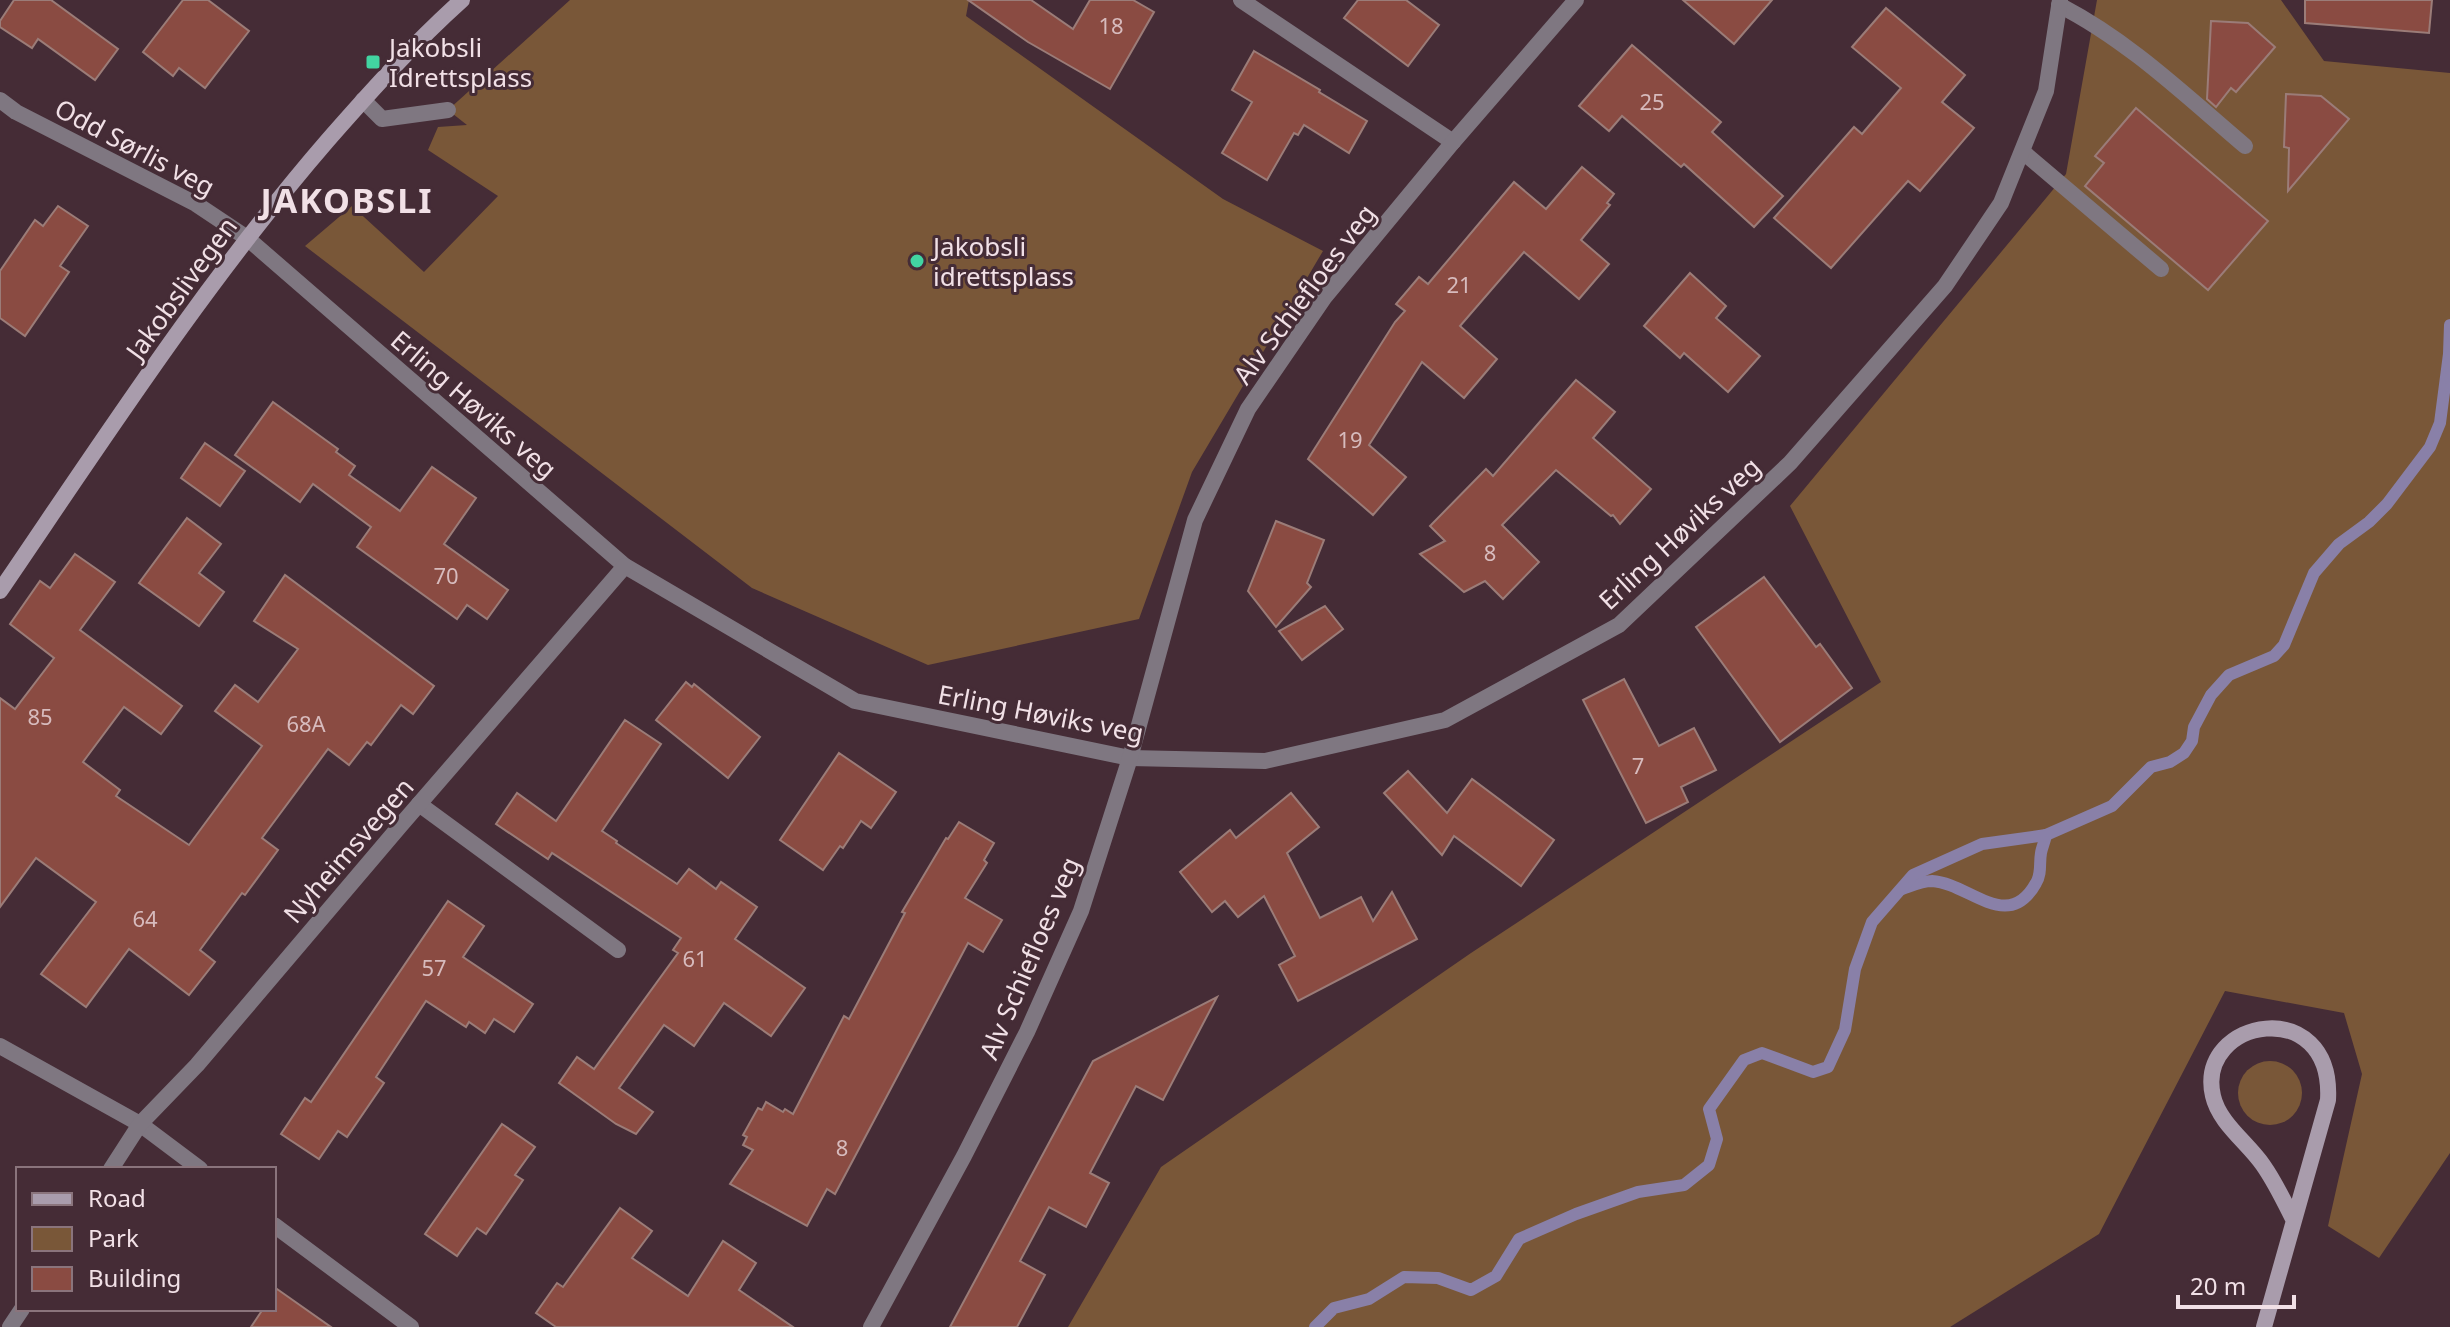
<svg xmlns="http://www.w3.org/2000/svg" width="2450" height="1327" font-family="'Noto Sans',sans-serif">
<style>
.green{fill:#795738}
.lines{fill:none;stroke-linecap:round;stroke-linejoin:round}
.stream{stroke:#8980a8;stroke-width:12}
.building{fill:#8a4b42;stroke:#9b7c78;stroke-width:2}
.lane{stroke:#7f7781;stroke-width:16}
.street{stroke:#7f7781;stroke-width:16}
.secondary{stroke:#a99cac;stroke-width:16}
.poi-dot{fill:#42d4a1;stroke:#452c36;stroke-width:3}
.labels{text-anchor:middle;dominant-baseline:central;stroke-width:6;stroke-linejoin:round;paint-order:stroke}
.number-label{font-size:22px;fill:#d7bbbd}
.poi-label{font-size:26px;fill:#f1e0e6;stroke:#452c36;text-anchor:start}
.street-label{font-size:26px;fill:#f1e0e6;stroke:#452c36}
.district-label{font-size:34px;font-weight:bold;letter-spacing:2px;fill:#f1e0e6;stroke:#452c36}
</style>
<rect width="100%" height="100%" fill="#452c36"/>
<g class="green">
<polygon points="570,0 969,0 966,16 1223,199 1323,251 1192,472 1139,619 928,665 752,588 305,246 352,206 424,272 498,196 428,150 438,127 467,125 448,110"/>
<polygon points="2097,0 2281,0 2324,61 2450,73 2450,1153 2379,1258 2328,1226 2362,1074 2344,1013 2225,991 2099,1234 1950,1327 1068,1327 1161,1167 1471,953 1881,682 1790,506 2066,174"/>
<circle cx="2270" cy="1093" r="32"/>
</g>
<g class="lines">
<g class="stream">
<path d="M1902 889C1911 886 1922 881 1932 881 1969 883 2008 934 2036 883 2042 873 2039 864 2041 853 2042 847 2045 841 2046 835"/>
<polyline points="1315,1327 1334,1308 1369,1299 1404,1277 1438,1278 1471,1290 1496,1276 1519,1239 1576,1214 1638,1192 1684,1185 1709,1165 1717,1139 1709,1109 1744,1060 1762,1053 1813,1072 1828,1067 1845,1030 1855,969 1872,922 1913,875 1982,844 2046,835 2112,806 2151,767 2170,762 2184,753 2192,741 2194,727 2211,695 2229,675 2274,656 2284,645 2314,573 2339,544 2369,522 2387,504 2430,447 2440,423 2449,354 2450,325"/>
</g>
</g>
<g class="building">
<polygon points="14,0 51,0 118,49 95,80 38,39 32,48 0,27 0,21"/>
<polygon points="183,0 208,0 249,31 205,88 179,68 173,76 143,52"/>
<polygon points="968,0 1031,0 1073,29 1090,0 1133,0 1154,12 1110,89 1028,42"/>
<polygon points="1358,0 1406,0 1439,25 1408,66 1344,18"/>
<polygon points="1683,0 1772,0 1734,44"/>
<polygon points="2305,0 2432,0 2429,33 2305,23"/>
<polygon points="1886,8 1965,75 1942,102 1974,128 1920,191 1908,181 1831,268 1774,218 1854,127 1862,134 1901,88 1852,47"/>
<polygon points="2211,21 2248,23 2275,47 2236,92 2231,88 2216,107 2207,99"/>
<polygon points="1632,45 1721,122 1712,132 1783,196 1754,227 1684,164 1681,167 1622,116 1609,131 1579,106"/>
<polygon points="1254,51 1320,90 1319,92 1367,121 1349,153 1304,125 1298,135 1294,133 1267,180 1222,153 1252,102 1232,90"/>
<polygon points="2286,94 2321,96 2349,119 2288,191 2289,148 2284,147"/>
<polygon points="2136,108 2268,221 2208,290 2085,186 2104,163 2095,156"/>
<polygon points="1582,167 1614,194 1607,203 1610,205 1581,240 1609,264 1579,299 1524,252 1460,326 1497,359 1464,398 1422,362 1369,445 1406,477 1373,515 1308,459 1395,322 1405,311 1396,304 1419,277 1428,284 1514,182 1546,209"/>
<polygon points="58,206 88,226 60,266 69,272 25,336 0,318 0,271 35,220 43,226"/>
<polygon points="1690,273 1726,306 1716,318 1760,356 1728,392 1684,353 1680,358 1644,326"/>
<polygon points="1576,380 1615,412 1593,438 1651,489 1620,524 1613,515 1611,516 1556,470 1502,525 1539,562 1503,599 1485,581 1464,592 1420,554 1445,541 1430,526 1486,469 1493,476"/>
<polygon points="273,402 338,449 336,452 355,466 349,475 400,511 432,467 476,498 444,544 508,590 487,619 467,605 457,619 357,547 371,527 313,484 300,502 235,455"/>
<polygon points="205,443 245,471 220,506 181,478"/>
<polygon points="187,518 221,544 199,573 224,592 199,626 139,583"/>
<polygon points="1276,521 1324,540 1307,583 1311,587 1276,627 1248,591"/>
<polygon points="75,554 115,582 80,630 182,706 161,734 124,707 83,762 120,790 116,796 189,845 262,746 215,711 235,685 258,702 298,649 254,621 285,575 434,686 413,714 401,705 371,745 367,742 349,765 328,749 262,838 278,850 245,895 242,893 200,950 215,962 189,995 129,949 86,1007 41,974 96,902 36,858 0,907 0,698 15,709 54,658 10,624 40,581 50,588"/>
<polygon points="1764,577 1816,647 1820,644 1852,688 1780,742 1696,627"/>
<polygon points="1325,606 1343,629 1302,660 1279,631"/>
<polygon points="1624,679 1659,746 1694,728 1716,770 1681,787 1688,802 1646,823 1583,700"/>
<polygon points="686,682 692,687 694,684 760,737 728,778 656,720"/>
<polygon points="625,720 661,744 602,831 617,841 616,843 677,884 689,869 716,889 721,882 757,907 735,939 805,988 771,1036 724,1003 694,1046 664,1025 619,1088 653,1112 636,1134 616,1124 559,1083 577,1057 594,1069 678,953 673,950 681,938 552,853 548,859 496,824 517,793 556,821"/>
<polygon points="839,753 896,792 871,828 861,821 843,848 840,846 823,870 780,840"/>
<polygon points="1408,771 1447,813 1472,779 1554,840 1521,886 1454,836 1442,855 1384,793"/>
<polygon points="1291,793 1319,827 1287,853 1320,918 1361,897 1373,921 1392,892 1417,939 1298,1001 1279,965 1295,956 1264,896 1238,917 1225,901 1212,912 1180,872 1230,830 1236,838"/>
<polygon points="959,822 994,843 984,860 987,863 965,898 1002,920 983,952 968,943 835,1194 827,1189 807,1226 730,1184 753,1150 743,1145 747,1137 743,1135 758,1108 762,1110 766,1102 783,1112 785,1109 793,1114 844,1016 849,1019 905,913 902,912 946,838 948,839"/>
<polygon points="448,901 484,926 463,957 533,1004 514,1032 494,1019 485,1033 469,1022 466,1027 426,1001 376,1077 384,1083 347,1137 338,1131 319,1159 281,1134 305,1098 311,1102"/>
<polygon points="1217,997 1163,1100 1136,1086 1090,1173 1109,1183 1086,1227 1049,1207 1020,1261 1045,1275 1017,1327 950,1327 1093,1061"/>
<polygon points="502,1124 535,1147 515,1175 523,1180 486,1234 477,1228 457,1256 425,1234"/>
<polygon points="620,1208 652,1231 632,1258 688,1296 723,1241 756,1263 739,1290 793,1327 556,1327 536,1313 557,1283 563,1287"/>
<polygon points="277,1289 331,1327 251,1327 263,1309 274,1309 274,1293"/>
</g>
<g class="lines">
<g class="lane">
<polyline points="1241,0 1453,142"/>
<path d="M2059 5C2128 40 2186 96 2245 146"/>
<polyline points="363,100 382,119 448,110"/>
<polyline points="2023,152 2161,269"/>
<polyline points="419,804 618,950"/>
</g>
<g class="street">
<polyline points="0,100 16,112 196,204 247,238 625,566 855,701 1130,758 1265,761 1445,720 1619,625 1790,463 1945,286 2001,203 2046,91 2060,0"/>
<polyline points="0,1046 140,1124 200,1169"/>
<polyline points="111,1169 140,1124 197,1065 400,826 625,566"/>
<polyline points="274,1225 411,1327"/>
<polyline points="10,1327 22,1309"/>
<polyline points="871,1327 964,1156 1027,1032 1081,911 1130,758 1195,520 1248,409 1324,298 1453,142 1576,0"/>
</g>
<g class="secondary">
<path d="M0 591C105 437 206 281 328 140 371 91 414 43 462 0"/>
<path d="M2264 1327 2328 1100C2334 993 2195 1018 2213 1096 2219 1123 2248 1143 2263 1165 2275 1182 2284 1201 2293 1219"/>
</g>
</g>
<g class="poi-dot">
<rect x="365" y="54" width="16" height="16" rx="4"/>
<circle cx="917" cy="261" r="8"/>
</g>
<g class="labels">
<g class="number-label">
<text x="1111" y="25">18</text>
<text x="1652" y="101">25</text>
<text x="1459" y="284">21</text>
<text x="1350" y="439">19</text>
<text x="1490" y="552">8</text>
<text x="446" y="575">70</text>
<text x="40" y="716">85</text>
<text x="306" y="723">68A</text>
<text x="1638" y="765">7</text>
<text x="145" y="918">64</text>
<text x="695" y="958">61</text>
<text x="434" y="967">57</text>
<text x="842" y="1147">8</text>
</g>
<g class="poi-label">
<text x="389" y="47">Jakobsli<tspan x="389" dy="30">Idrettsplass</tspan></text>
<text x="933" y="246">Jakobsli<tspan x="933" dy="30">idrettsplass</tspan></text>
</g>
<g class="street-label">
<text transform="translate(135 147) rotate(28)">Odd Sørlis veg</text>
<text transform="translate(181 288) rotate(-54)">Jakobslivegen</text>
<text transform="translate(1304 294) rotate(-53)">Alv Schiefloes veg</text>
<text transform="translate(474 404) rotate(41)">Erling Høviks veg</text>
<text transform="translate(1679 533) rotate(-43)">Erling Høviks veg</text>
<text transform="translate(1041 713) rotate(11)">Erling Høviks veg</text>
<text transform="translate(348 850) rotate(-49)">Nyheimsvegen</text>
<text transform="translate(1029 958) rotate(-67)">Alv Schiefloes veg</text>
</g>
<g class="district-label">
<text x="347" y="200">JAKOBSLI</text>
</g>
</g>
<rect x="16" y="1167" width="260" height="144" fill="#452c36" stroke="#8a747c" stroke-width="2"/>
<rect x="32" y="1193" width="40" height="12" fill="#a99cac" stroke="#8a747c" stroke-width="2"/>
<text x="88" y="1207" font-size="24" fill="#f1e0e6">Road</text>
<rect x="32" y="1227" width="40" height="24" fill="#795738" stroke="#8a747c" stroke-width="2"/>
<text x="88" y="1247" font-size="24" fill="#f1e0e6">Park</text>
<rect x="32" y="1267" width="40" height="24" fill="#8a4b42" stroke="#8a747c" stroke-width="2"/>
<text x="88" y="1287" font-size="24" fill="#f1e0e6">Building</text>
<path d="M2178 1295v12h116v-12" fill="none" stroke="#f1e0e6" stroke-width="4"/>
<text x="2190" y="1295" font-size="24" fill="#f1e0e6" stroke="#452c36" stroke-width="6" paint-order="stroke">20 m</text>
</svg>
